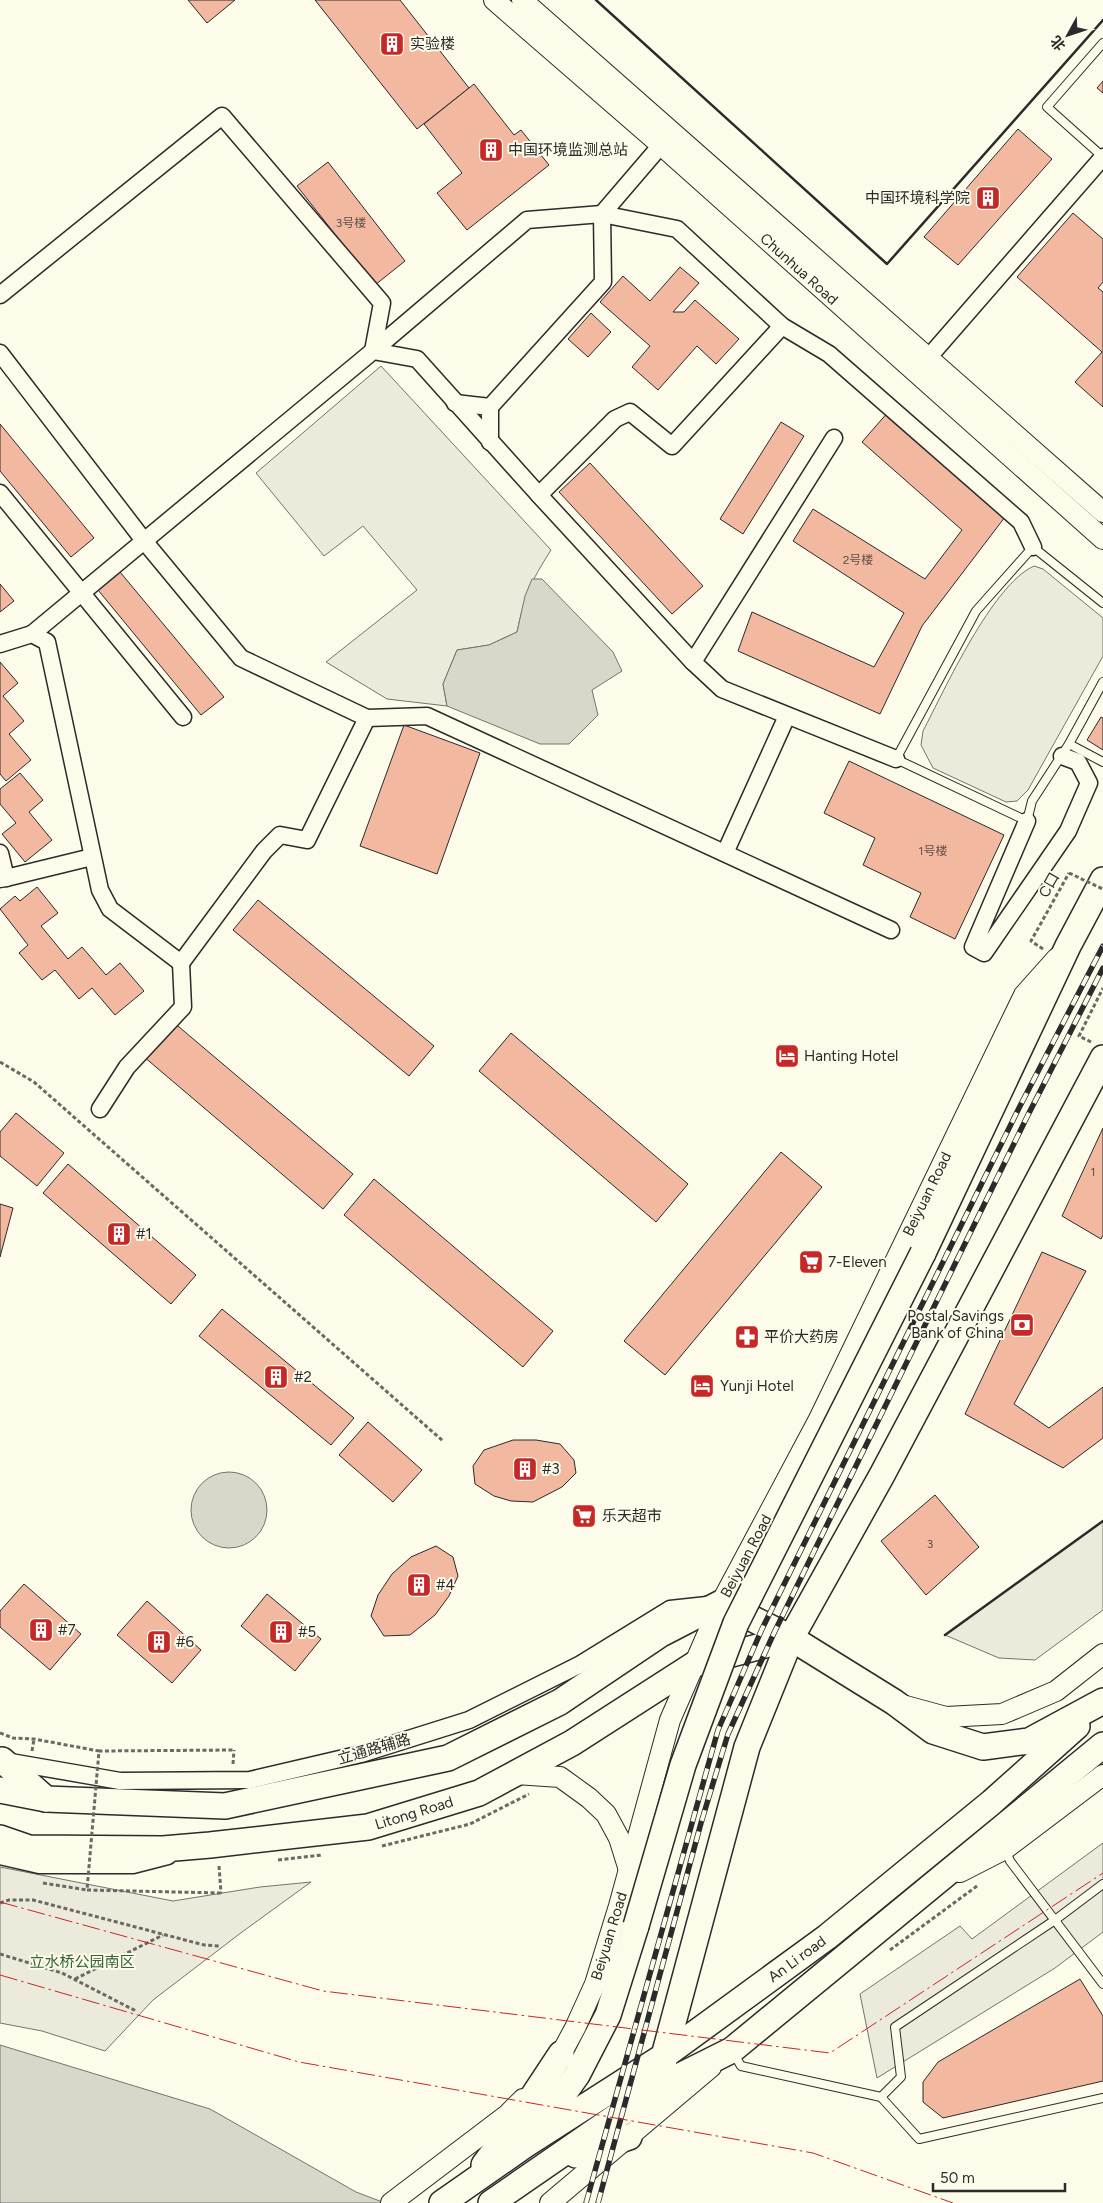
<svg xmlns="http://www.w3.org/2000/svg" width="1103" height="2203" font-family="Figtree,'Noto Sans SC',sans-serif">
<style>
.green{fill:#ecebdb;stroke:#74746e}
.parking{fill:#eceadb;stroke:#74746e}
.water{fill:#d8d7c9;stroke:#74746e}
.building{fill:#f2b8a0;stroke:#2b2b2b}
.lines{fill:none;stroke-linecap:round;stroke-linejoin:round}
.service-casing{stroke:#2b2b2b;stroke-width:10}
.minor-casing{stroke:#2b2b2b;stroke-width:19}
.tertiary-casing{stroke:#2b2b2b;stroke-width:22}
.primary-casing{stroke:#2b2b2b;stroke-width:28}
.path{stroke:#6a6964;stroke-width:3;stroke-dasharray:4 2.5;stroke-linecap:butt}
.service{stroke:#fdfbea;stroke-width:8}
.minor{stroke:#fdfbea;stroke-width:16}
.tertiary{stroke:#fdfbea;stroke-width:20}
.primary{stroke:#fdfbea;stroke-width:25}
.rail-casing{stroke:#2b2b2b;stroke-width:5.5}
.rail{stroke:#fdfbea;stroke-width:4;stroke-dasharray:11;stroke-linecap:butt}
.primary-bridge-casing{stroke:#2b2b2b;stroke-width:28;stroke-linecap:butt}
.path-bridge{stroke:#6a6964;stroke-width:3;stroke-dasharray:4 2.5;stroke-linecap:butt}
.primary-bridge{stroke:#fdfbea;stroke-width:25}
.wall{stroke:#2b2b2b;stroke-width:2.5}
.power{stroke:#c62828;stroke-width:1;stroke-dasharray:18 4 2.5 4;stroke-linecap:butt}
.labels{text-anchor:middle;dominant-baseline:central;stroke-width:4;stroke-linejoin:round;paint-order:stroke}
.number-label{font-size:12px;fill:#5d4e48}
.poi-label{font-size:15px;fill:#2b2b2b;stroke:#fdfbea;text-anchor:start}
.street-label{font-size:15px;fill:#2b2b2b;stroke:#fdfbea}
.park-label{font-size:15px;fill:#34623c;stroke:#fdfbea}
</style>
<rect width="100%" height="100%" fill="#fdfbea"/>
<g class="green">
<path d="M381 366 551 550C530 583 525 595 517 632L489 645 457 650 443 684 447 706 387 699 326 662 417 590 363 526 324 556 256 473Z"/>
<path d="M1034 566 1043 569 1103 618V656L1028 790 1017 801 1006 802 933 768 921 745 923 731C945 689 992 585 1034 566Z"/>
<polygon points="1103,1521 1103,1610 1035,1660 999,1658 945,1635"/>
<polygon points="0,1867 173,1901 260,1887 311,1882 242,1932 153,2000 105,2051 42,2031 0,2023"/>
</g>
<polygon class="parking" points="1103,1843 1103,1932 1055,1968 877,2078 860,1994 960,1926 972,1939"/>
<g class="water">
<polygon points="532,579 542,579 613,652 622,671 592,690 598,715 569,744 540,744 447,706 443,684 457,650 489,645 517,632 525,596"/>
<circle cx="229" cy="1510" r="38"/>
<polygon points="0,2045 210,2109 356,2192 385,2203 0,2203"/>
</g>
<g class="building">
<polygon points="188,0 235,0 207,23"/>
<polygon points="315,0 400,0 469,88 417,129"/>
<polygon points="1103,81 1103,93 1097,88"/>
<polygon points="474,84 514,135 521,130 549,165 467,230 437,193 462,173 424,124"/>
<polygon points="1018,129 1052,159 958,265 924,237"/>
<polygon points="328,162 405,261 375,285 297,186"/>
<polygon points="1073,213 1103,239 1103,282 1098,288 1103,292 1103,407 1075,382 1102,352 1017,277"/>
<polygon points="680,267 699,283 673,312 684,312 695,300 739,339 716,364 697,346 658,390 632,367 650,346 600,302 623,276 650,301"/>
<polygon points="591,313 611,332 588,357 568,339"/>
<polygon points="889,411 1008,513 922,626 880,714 738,651 752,612 874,667 904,613 793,541 813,509 925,579 962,530 862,442"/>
<polygon points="781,422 804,436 743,534 720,519"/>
<polygon points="0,424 94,538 71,557 0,471"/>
<polygon points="590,463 703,586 672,614 559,492"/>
<polygon points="120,572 224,697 201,715 98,590"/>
<polygon points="0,584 14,601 0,612"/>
<polygon points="0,662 18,683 3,696 24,721 9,734 31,760 6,781 0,774"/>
<polygon points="1101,717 1103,718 1103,750 1087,740"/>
<polygon points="404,725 480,753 437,874 360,846"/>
<polygon points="849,761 1004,835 955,939 910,917 921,893 863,865 875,838 824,813"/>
<polygon points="20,773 43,800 29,812 52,840 25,862 2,834 16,823 0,804 0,789"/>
<polygon points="37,887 58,913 41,926 68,959 82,947 106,975 120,963 144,991 115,1015 92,988 79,999 55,970 42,980 19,953 28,945 0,909 15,896 20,901"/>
<polygon points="258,900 434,1046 409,1076 233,930"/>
<polygon points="172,1021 353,1174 323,1209 143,1056"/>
<polygon points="511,1033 688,1184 656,1222 479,1071"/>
<polygon points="16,1113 64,1153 37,1186 0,1156 0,1132"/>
<polygon points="1103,1128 1103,1235 1101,1239 1062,1216"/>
<polygon points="781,1152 822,1187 665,1375 624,1341"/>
<polygon points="68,1164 196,1275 171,1304 43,1193"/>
<polygon points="374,1179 553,1331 523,1367 344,1215"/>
<polygon points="0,1204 13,1208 0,1257"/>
<polygon points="1042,1252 1086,1271 1014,1404 1049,1428 1103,1387 1103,1438 1063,1468 965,1414"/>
<polygon points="222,1309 354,1418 331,1445 199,1336"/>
<polygon points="368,1422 422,1470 393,1502 339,1455"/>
<polygon points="513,1440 536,1440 560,1444 574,1460 576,1473 562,1487 533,1502 511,1501 494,1496 475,1484 473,1466 484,1450"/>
<polygon points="935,1495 979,1547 926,1595 881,1541"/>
<polygon points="436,1546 453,1557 458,1576 449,1596 435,1615 410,1635 384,1636 371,1616 378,1595 392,1574 411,1557"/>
<polygon points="24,1584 81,1634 50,1670 0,1627 0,1611"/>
<polygon points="267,1594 321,1639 295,1671 241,1626"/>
<polygon points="147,1601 201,1650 172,1683 117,1635"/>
<polygon points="1080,1979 1103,2016 1103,2081 943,2118 923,2102 923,2082 938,2062"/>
</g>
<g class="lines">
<defs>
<g id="service">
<polyline points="1103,157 1047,107 1103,43"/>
<polyline points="1103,603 1033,547 976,611 896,759 1027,821 1032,801 1069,744 1103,682"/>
<polyline points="1069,744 1103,762"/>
<polyline points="1005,1849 1010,1861 1103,1984"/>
<polyline points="734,2054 741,2066 881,2097 919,2139 1103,2098"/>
<polyline points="881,2097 901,2077 895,2027 1055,1920 1103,1884"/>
</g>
<g id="minor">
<polyline points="0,295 222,116 382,303 373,351"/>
<polyline points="782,326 829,354 1021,522 1033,547"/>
<polyline points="0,353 145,542 241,658 367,718 307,840 280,835 264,851 181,963 110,909 100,890 47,642 32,634 0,644"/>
<polyline points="928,358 1103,157"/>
<polyline points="455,403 490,407 490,442"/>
<polyline points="490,407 603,282 602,214 668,137"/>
<polyline points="834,438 693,662 722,689 896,759"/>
<polyline points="0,493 183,717"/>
<polyline points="539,495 693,662"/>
<polyline points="32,634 373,351 417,359 539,495 615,419 630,412 672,446 782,326 677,229 602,214 527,220 373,351"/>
<polyline points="367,718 427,716 891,930"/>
<polyline points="1027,821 973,947 984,953 1068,831 1089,783 1078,762 1062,756"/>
<polyline points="0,853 6,878 0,879"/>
<polyline points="725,853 787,716"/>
<polyline points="6,878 92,857"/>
<polyline points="100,1109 127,1067 183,1007 181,963"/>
<polyline points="5,1761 120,1781 250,1780 361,1754 469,1720 579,1665 670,1609 707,1605"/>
<polyline points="0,1856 39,1865 133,1865 168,1856"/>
</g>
<g id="tertiary">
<polyline points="494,0 661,145 1103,539"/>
<polyline points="522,0 1103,512"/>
<polyline points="902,1705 946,1717 1002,1714 1056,1691 1103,1654"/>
<polyline points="516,1774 560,1777 589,1798 606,1814 619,1838 629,1870"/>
<polyline points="960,1872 1005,1849 1103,1775"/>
<polyline points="552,2065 561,2054 575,2028 595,1984 619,1906 670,1720 721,1603 818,1421 1024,995 1057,958"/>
<polyline points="391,2203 507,2115 523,2099"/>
<polyline points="550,2203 711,2067"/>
</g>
<g id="primary">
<polyline points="923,1253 1068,946 1103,880"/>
<polyline points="2,1760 46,1799"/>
<polyline points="0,1790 46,1799 225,1806 448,1758 560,1702 661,1634 721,1603 791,1638 894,1702 933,1731 983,1747 1029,1741 1103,1701"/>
<polyline points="0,1838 29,1848 163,1849 210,1845 368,1827 479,1793 572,1743 695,1664 791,1638"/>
<polyline points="662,2085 664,2056 747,1747 791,1638 882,1475 1103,1058"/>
<polyline points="538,2130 577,2075 608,2015 636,1926"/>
<polyline points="576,2155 629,2137"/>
<polyline points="484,2165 514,2125 561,2054"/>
<polyline points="442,2203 525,2145 664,2056 827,1937 992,1802 1077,1726"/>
<polyline points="491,2203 662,2085 732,2050 1103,1745"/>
</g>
</defs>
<use href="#service" class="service-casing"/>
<use href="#minor" class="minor-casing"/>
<use href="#tertiary" class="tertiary-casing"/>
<use href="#primary" class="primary-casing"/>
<g class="path">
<polyline points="1043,949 1031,941 1069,873"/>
<polyline points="1091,1042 1079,1036 1103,988"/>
<polyline points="0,1062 34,1082 443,1441"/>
<polyline points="0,1733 13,1738 34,1739 99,1751"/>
<polyline points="32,1751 34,1739"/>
<polyline points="233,1764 234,1750"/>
<polyline points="382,1846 470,1824 529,1794"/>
<polyline points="278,1860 322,1855"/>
<polyline points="219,1866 221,1893"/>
<polyline points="43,1883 87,1890"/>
<polyline points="0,1903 9,1900 33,1900 204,1945 219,1946"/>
<polyline points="890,1950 977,1886"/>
<polyline points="0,1954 62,1973 136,2011"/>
<polyline points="75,1979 163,1935"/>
</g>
<use href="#service" class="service"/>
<use href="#minor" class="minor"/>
<use href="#tertiary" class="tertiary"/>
<use href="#primary" class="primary"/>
<defs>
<g id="rail">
<polyline points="586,2203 718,1730 762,1629 1019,1108 1103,946"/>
<polyline points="598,2203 701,1823 728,1734 774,1633 1028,1115 1103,968"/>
</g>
</defs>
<use href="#rail" class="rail-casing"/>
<use href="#rail" class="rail"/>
<defs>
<polyline id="primary-bridge" points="636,1926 683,1765 736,1623 923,1253"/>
</defs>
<use href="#primary-bridge" class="primary-bridge-casing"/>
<g class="path-bridge">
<polyline points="1069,873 1103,889"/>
<polyline points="221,1893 87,1890 99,1751 234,1750"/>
</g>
<use href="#primary-bridge" class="primary-bridge"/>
<g class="wall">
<polyline points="596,0 887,264 1103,20"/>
<polyline points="945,1635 1103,1521"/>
</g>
<g class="power">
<polyline points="0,1902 323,1991 830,2053 1103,1873"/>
<polyline points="0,1975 299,2062 813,2153 953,2203"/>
</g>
</g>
<defs>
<symbol id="building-square" viewBox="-11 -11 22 22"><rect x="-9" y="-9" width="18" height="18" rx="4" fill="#c62828" stroke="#fdfbea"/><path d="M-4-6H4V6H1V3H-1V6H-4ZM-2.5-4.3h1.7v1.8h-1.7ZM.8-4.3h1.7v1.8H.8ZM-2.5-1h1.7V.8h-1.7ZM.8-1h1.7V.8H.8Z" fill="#fff"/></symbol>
<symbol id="hotel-square" viewBox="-11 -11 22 22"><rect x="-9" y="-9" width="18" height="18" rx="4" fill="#c62828" stroke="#fdfbea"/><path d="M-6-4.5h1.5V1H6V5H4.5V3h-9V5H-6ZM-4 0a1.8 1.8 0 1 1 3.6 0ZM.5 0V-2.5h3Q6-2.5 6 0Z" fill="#fff"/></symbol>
<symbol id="supermarket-square" viewBox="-11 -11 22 22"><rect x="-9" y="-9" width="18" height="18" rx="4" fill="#c62828" stroke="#fdfbea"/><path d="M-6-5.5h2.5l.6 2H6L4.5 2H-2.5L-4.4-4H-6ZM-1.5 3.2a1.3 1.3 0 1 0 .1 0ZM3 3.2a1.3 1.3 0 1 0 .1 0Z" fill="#fff"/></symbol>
<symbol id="bank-square" viewBox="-11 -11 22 22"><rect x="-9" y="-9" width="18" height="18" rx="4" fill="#c62828" stroke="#fdfbea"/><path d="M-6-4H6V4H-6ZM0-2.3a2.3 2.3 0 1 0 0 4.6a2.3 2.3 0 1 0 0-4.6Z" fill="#fff"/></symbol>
<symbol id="pharmacy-square" viewBox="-11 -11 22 22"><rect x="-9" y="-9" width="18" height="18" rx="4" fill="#c62828" stroke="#fdfbea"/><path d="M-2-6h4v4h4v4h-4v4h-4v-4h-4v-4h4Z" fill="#fff"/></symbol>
</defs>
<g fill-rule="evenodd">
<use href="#building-square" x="378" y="30" width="28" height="28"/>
<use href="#building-square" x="477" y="136" width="28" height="28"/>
<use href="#building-square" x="974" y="184" width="28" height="28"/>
<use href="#hotel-square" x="773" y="1042" width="28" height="28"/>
<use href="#building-square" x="105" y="1220" width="28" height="28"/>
<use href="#supermarket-square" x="797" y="1248" width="28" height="28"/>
<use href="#bank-square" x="1008" y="1311" width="28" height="28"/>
<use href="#pharmacy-square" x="733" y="1323" width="28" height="28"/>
<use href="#building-square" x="262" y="1363" width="28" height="28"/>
<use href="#hotel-square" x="688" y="1372" width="28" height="28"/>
<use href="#building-square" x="511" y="1455" width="28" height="28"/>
<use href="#supermarket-square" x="570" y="1502" width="28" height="28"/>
<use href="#building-square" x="405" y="1571" width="28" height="28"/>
<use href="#building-square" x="27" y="1616" width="28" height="28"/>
<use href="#building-square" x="267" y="1618" width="28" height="28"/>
<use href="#building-square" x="145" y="1628" width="28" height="28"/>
</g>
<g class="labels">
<g class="number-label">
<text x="351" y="223">3号楼</text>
<text x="858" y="560">2号楼</text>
<text x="933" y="851">1号楼</text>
<text x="1093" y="1172">1</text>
<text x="930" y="1544">3</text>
</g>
<g class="poi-label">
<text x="410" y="44">实验楼</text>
<text x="508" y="150">中国环境监测总站</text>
<text x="970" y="198" text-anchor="end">中国环境科学院</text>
<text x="804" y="1056">Hanting Hotel</text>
<text x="136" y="1234">#1</text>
<text x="828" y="1262">7-Eleven</text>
<text x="1004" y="1316" text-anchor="end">Postal Savings<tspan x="1004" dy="17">Bank of China</tspan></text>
<text x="764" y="1337">平价大药房</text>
<text x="294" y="1377">#2</text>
<text x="720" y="1386">Yunji Hotel</text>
<text x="542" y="1469">#3</text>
<text x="602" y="1516">乐天超市</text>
<text x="436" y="1585">#4</text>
<text x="58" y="1630">#7</text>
<text x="298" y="1632">#5</text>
<text x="176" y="1642">#6</text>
</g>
<g class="street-label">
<text transform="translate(799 269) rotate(42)">Chunhua Road</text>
<text transform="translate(1049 885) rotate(-60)">C口</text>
<text transform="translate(927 1194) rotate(-64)">Beiyuan Road</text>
<text transform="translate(746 1556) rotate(-62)">Beiyuan Road</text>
<text transform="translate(374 1749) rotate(-16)">立通路辅路</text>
<text transform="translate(414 1813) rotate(-17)">Litong Road</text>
<text transform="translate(609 1936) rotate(-73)">Beiyuan Road</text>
<text transform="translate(797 1959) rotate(-36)">An Li road</text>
</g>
<g class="park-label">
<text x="82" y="1962">立水桥公园南区</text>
</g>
</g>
<g transform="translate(1068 35) rotate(230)" stroke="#fdfbea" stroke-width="4" paint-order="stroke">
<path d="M0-4L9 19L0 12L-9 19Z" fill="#2b2b2b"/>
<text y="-8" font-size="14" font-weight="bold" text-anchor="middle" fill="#2b2b2b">北</text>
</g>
<path d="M933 2183v8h132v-8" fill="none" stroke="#2b2b2b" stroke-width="2.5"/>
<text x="940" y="2183" font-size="15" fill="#2b2b2b" stroke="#fdfbea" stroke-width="4" paint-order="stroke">50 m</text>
</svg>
